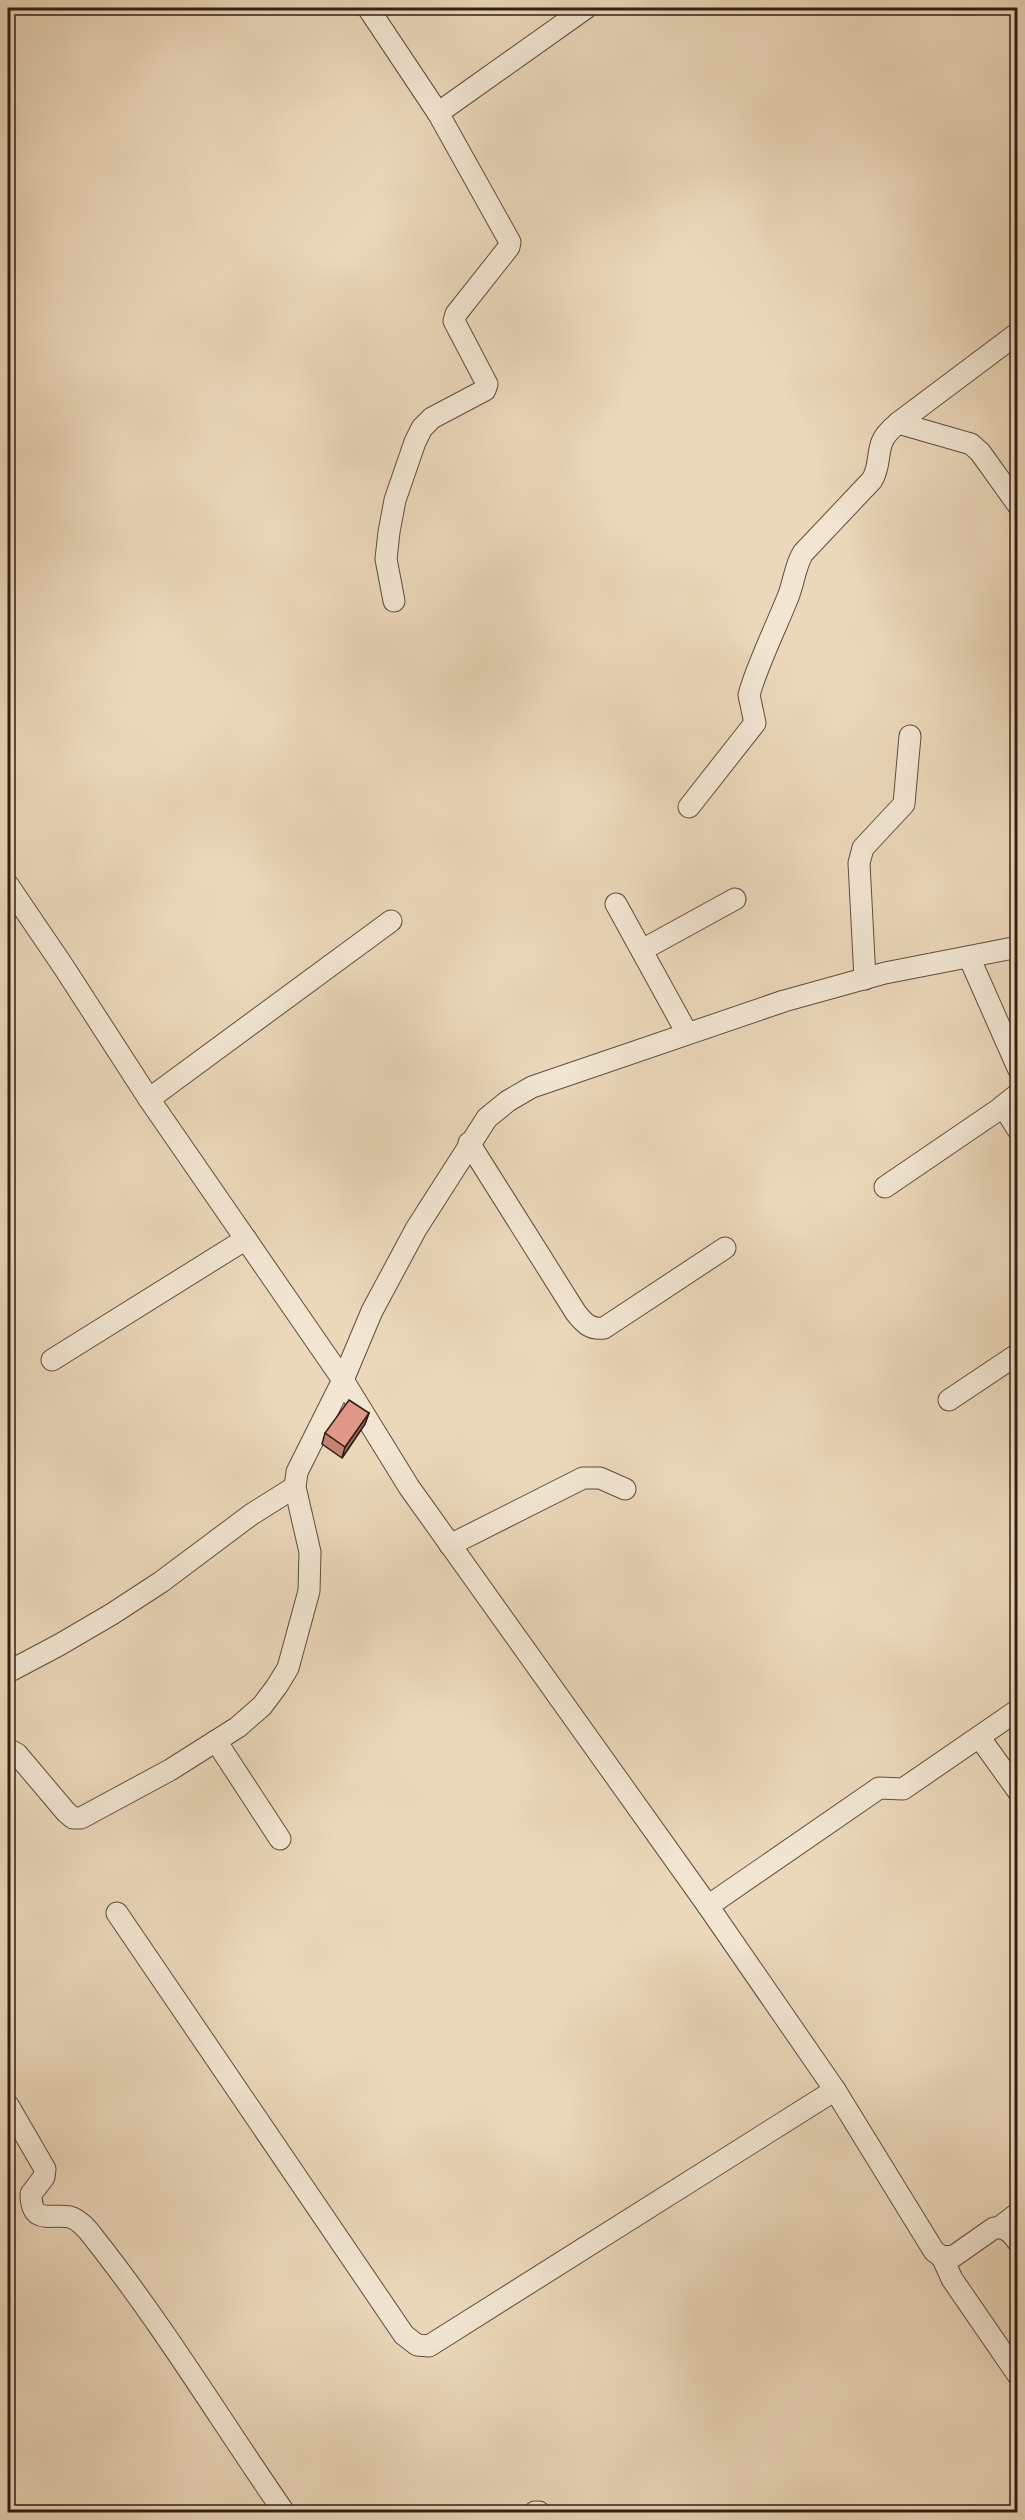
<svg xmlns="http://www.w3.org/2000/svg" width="1025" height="2520" font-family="'Gentium Book Plus',serif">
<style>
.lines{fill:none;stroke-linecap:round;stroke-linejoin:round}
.minor-casing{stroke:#5f4c3d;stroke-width:23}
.minor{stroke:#f2e6d2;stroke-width:21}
.wall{fill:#c28373;stroke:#301e13;stroke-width:1.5}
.shaded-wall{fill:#9e6a5e;stroke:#301e13;stroke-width:1.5}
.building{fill:#e29886;stroke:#301e13;stroke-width:1.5}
</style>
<rect width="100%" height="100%" fill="#ebd8ba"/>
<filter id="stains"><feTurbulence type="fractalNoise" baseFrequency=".00333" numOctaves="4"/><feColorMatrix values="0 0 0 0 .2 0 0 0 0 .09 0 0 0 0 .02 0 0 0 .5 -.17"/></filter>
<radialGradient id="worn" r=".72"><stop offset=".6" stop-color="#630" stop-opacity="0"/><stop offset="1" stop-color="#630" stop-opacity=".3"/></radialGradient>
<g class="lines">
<defs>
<g id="minor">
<polyline points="368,8 438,113 510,242 509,247 456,314 454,321 487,384 485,390 432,418 422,428 415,442 395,500 389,532 386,559 394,601"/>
<polyline points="438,113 586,8"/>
<polyline points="898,423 971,444 980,452 1018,505"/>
<path d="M689 807 755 723 749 695 751 688C761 657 776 627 788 597 794 582 795 566 803 553L872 480C880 467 877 455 882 442 885 434 892 428 898 423L1018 333"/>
<path d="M8 885 63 966 149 1099 343 1380 409 1487 708 1906 835 2090 934 2251 942 2257 954 2256 994 2228C1005 2226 1012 2233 1018 2242"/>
<polyline points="616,904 687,1033"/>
<polyline points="642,950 735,899"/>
<polyline points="969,957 1018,1068"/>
<polyline points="865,979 859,863 863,848 904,804 910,736"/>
<polyline points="149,1099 391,921"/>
<polyline points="1003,1106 1018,1130"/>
<path d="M469 1143 576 1313C584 1323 590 1330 604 1328L725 1248"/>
<polyline points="885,1187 998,1110 1018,1094"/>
<polyline points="52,1360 246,1239"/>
<polyline points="949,1400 1018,1354"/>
<polyline points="450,1545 583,1478 600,1478 625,1489"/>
<polyline points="8,1672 59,1645 112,1614 161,1582 252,1514 295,1487"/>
<polyline points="980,1738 1018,1791"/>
<polyline points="216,1741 280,1839"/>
<polyline points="8,1749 17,1754 66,1812 73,1818 81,1818 170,1770 238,1727 262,1706 277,1686 288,1668 309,1591 310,1552 295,1487 297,1472 343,1380 372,1311 416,1229 487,1118 508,1101 532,1087 784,1001 885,973 1018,947"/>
<polyline points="708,1906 879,1788 903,1789 1018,1710"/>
<polyline points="117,1913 404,2335 417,2345 429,2346 835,2090"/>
<path d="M8 2105 45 2169 44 2177 31 2194C31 2226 52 2213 70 2217 80 2220 88 2230 94 2238 163 2325 221 2421 284 2512"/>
<polyline points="1000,2227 1018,2213"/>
<polyline points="942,2257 952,2279 1018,2375"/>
<polyline points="535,2512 539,2512"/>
</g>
</defs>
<use href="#minor" class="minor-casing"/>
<use href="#minor" class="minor"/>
</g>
<polygon class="wall" points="369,1413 365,1424 342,1458 322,1444 325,1433"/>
<polygon class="shaded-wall" points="369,1413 365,1424 342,1458 345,1447"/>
<polygon class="building" points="349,1400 369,1413 345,1447 325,1433"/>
<rect width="1025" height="2520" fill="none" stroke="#ebd8ba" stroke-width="30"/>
<rect x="9" y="9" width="1007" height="2502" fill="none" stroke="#301e13" stroke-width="3"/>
<rect x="15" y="15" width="995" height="2490" fill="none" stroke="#301e13" stroke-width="1.5"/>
<rect width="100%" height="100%" filter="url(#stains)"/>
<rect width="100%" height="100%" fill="url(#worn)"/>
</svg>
